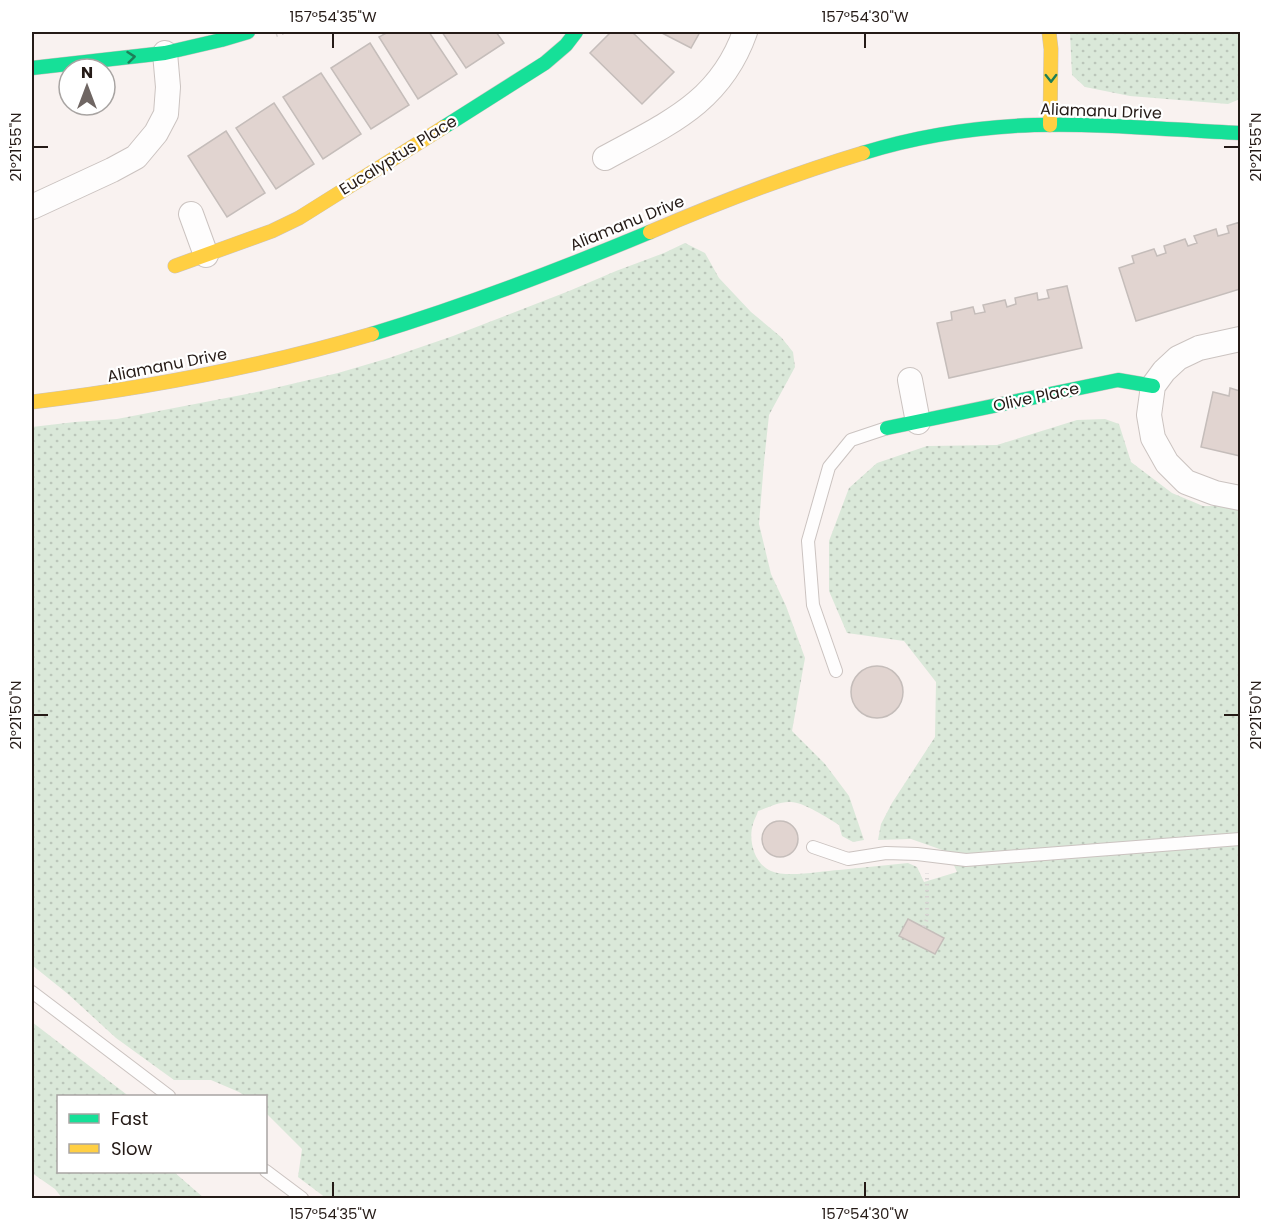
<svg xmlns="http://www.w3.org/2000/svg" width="1272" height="1230" font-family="Poppins,sans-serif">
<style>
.grass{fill:url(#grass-dots)}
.building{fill:#e1d4d0;stroke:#c5bdba;stroke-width:1.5}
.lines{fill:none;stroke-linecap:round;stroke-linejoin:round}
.lane-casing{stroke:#cbc3c0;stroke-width:14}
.street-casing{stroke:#cbc3c0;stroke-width:26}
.fast-casing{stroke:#cbc3c0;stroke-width:15}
.slow-casing{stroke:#cbc3c0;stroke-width:15}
.path{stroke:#d6d2d1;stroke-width:4;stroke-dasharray:1.5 4.5;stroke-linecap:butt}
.lane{stroke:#fefdfd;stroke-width:12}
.street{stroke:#fefdfd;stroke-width:24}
.fast{stroke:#16e098;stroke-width:14}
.slow{stroke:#ffcf43;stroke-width:14}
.oneway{stroke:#1e7e58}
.ticks{fill:none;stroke:#251b17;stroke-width:2}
.labels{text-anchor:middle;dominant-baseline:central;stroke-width:4.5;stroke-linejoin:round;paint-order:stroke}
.street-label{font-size:16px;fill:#251b17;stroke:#fff}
.neatline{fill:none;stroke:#251b17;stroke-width:2}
.ticks-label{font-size:15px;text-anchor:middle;fill:#251b17}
</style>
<defs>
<pattern id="grass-dots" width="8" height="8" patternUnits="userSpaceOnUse" patternTransform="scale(1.5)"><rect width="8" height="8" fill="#dae8d9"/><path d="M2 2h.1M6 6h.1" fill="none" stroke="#bbc6ba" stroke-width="1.8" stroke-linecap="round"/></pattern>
</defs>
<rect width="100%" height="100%" fill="#f9f2f0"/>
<g class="grass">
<polygon points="1070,32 1240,32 1240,99 1228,104 1130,96 1085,87 1072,75"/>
<path d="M685 243 705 253 719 278 751 312 781 337 793 352 795 367 769 415 764 462 759 524 771 574 786 606 805 658 792 731 825 764 849 796 864 840 853 842 842 836 839 825C828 818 803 802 791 802 780 801 769 807 758 811 757 815 754 820 753 824 748 840 754 864 771 871 787 878 822 871 839 870 862 868 885 865 908 863L917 867 924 882 957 872 948 852 911 839 878 840 881 824 892 803 935 737 936 682 904 641 847 633 829 591V541L849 488 877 463 927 446 997 445 1077 420 1105 419 1119 424 1131 462 1172 493 1203 506H1224L1240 511V1198H326L298 1177 302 1149 266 1113V1096H245L239 1092 211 1080H174L116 1038 68 994 32 965V427L75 422 117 419 262 391 338 373 389 358 453 336 569 291 616 271 664 253Z"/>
<polygon points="32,1022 126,1094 127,1096 58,1096 58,1172 174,1172 204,1198 62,1198 55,1189 32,1173"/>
</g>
<g class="building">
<polygon points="388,32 429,32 457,74 418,99 379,37"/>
<polygon points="442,32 496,32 504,43 466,68"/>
<polygon points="611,32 632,32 674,72 642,104 590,53"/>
<polygon points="660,32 700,32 691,48"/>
<polygon points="370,43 409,105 371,129 331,68"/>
<polygon points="321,73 361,134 323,159 283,97"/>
<polygon points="274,103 314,164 276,189 236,128"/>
<polygon points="226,131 265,193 227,217 188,156"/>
<polygon points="1240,222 1240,289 1136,321 1119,268 1134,263 1132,256 1154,249 1157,256 1166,253 1164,246 1185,239 1188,246 1197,243 1194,236 1216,229 1218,236 1229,233 1227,226"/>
<polygon points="1067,286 1082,348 949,378 937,323 952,320 951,312 973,307 975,314 985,312 983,305 1005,300 1007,307 1016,304 1015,298 1037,293 1038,300 1049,298 1047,290"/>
<polygon points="1230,388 1240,391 1240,456 1201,447 1213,392 1229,396"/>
<circle cx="877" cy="692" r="26"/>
<circle cx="780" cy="839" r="18"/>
<polygon points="908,919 944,938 935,954 899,936"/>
</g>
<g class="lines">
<defs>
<g id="lane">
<polyline points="836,671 813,605 808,541 829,467 851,440 887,428"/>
<polyline points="813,847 848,859 886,853 917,854 966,860 1240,839"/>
<polyline points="32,992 169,1096"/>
<polyline points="266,1171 302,1198"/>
</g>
<g id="street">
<path d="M605 158C667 124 720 103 745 32"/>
<polyline points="32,207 112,170 136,157 156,133 166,114 168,87 165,53"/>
<polyline points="191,214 206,255"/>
<polyline points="1240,339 1199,348 1178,358 1164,371 1153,386 1149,415 1153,438 1167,463 1186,482 1215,493 1240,498"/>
<polyline points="910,380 918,422"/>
</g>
<g id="fast">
<polyline points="32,68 165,53 221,40 248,32"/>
<polyline points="444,127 545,63 566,45 576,32"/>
<path d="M863 153C918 136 977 127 1034 125 1103 123 1172 130 1240 133"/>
<path d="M372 334C467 305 559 270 650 232"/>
<polyline points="887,428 1118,380 1153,386"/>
</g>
<g id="slow">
<polyline points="1049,32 1051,49 1050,125"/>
<path d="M650 232C720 202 790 175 863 153"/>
<polyline points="175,266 272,231 299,218 444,127"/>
<path d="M32 402C147 388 261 367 372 334"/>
</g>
</defs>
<use href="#lane" class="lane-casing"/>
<use href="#street" class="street-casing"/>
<use href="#fast" class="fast-casing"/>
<use href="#slow" class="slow-casing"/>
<g class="path">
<polyline points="276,35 285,32"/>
<polyline points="924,927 927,919 927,873"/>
</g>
<use href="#lane" class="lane"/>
<use href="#street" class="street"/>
<use href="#fast" class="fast"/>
<use href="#slow" class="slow"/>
</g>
<defs><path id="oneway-chevron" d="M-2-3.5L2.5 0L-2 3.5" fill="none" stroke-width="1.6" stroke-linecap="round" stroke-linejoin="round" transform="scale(1.5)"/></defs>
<g class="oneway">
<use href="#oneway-chevron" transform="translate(131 57) rotate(-6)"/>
<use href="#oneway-chevron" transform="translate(1051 78) rotate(89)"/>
</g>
<path class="ticks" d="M333 33V48M865 33V48M33 147H48M1224 147H1239M33 715H48M1224 715H1239M333 1182V1197M865 1182V1197"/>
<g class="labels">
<g class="street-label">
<text transform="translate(1101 111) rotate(2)">Aliamanu Drive</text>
<text transform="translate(398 155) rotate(-32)">Eucalyptus Place</text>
<text transform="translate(627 223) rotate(-22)">Aliamanu Drive</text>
<text transform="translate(167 365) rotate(-11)">Aliamanu Drive</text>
<text transform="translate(1036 397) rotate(-12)">Olive Place</text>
</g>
</g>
<rect width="1272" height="1230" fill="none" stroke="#ffffff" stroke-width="66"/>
<rect x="57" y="1095" width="210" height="78" fill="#ffffff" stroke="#a8a4a2" stroke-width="1.5"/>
<rect x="69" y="1114" width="30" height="9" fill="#16e098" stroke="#a8a4a2" stroke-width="1.5"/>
<text x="111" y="1125" font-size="18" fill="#251b17">Fast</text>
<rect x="69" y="1144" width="30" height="9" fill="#ffcf43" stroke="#a8a4a2" stroke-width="1.5"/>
<text x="111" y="1155" font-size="18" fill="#251b17">Slow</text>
<g transform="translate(87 87)"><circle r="28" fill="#ffffff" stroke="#a8a4a2" stroke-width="1.5"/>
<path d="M0-4.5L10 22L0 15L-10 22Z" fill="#6f6663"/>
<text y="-9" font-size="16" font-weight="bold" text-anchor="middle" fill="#251b17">N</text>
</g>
<rect x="33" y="33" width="1206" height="1164" class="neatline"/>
<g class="ticks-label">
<text x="333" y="22">157°54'35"W</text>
<text x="865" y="22">157°54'30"W</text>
<text transform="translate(16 147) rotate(-90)" y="5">21°21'55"N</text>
<text transform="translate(1256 147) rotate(-90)" y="5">21°21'55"N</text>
<text transform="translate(16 715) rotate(-90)" y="5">21°21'50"N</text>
<text transform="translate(1256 715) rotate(-90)" y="5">21°21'50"N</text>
<text x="333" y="1219">157°54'35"W</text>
<text x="865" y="1219">157°54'30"W</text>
</g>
</svg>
